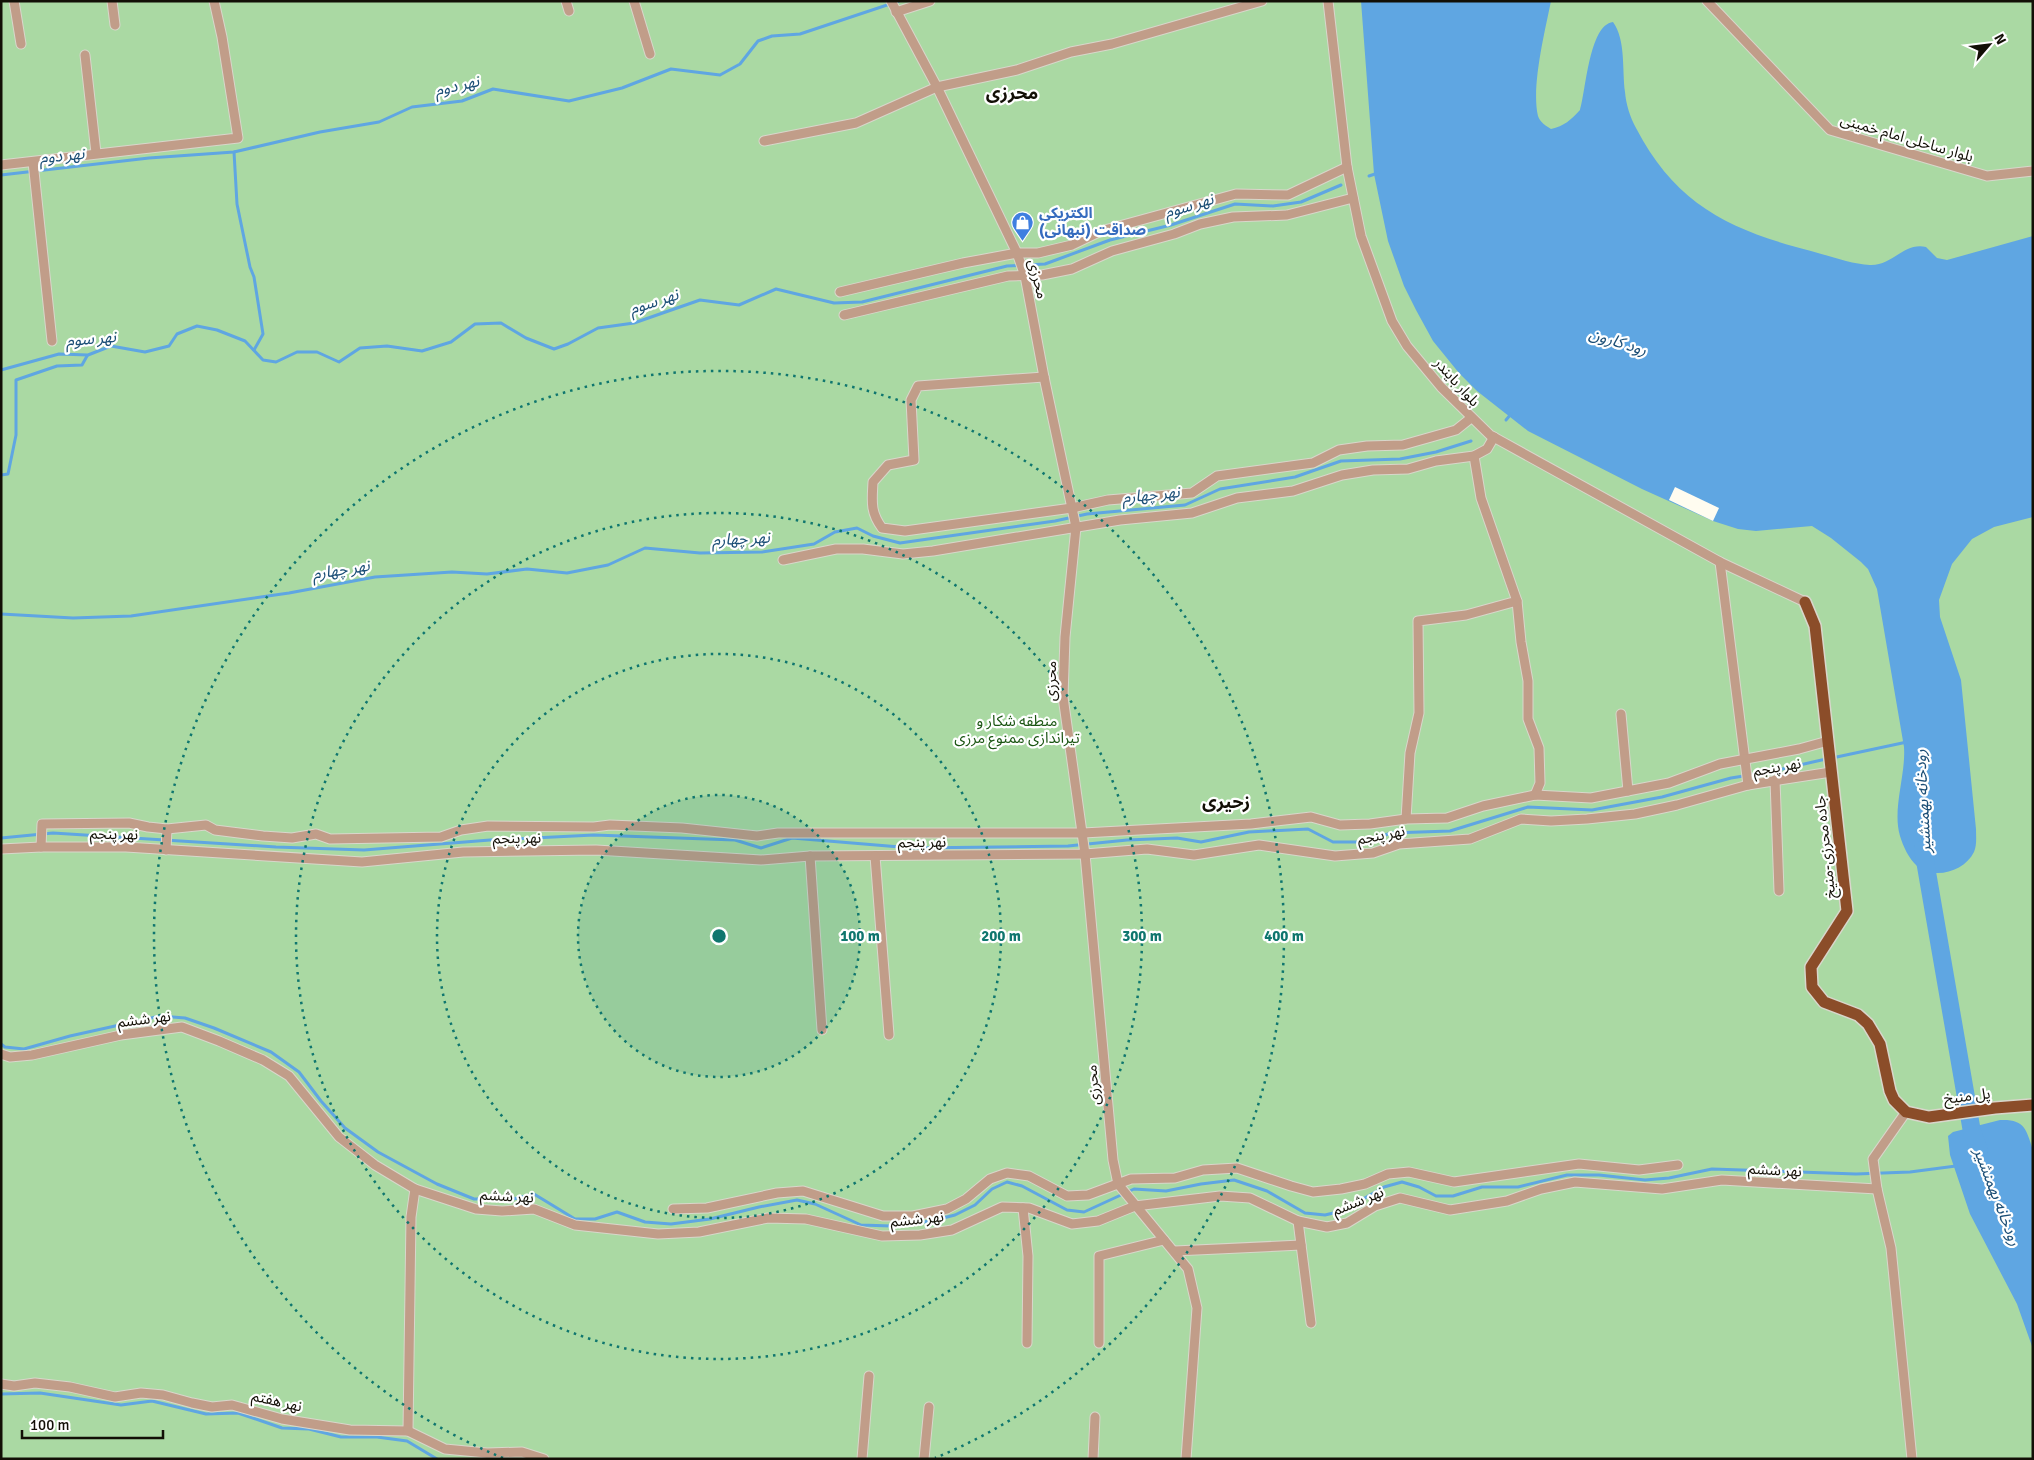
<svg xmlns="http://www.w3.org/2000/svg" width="2034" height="1460" font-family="Signika,'Noto Sans Arabic',sans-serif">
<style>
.green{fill:#aad9a3}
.water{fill:#5fa6e2}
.pier{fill:#fffcf0}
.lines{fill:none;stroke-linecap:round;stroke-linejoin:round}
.stream{stroke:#5fa6e2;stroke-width:3}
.river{stroke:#5fa6e2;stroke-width:18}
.minor-casing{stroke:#d9d6cb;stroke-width:11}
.major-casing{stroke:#d9d6cb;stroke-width:14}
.minor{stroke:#c19d89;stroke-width:9}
.major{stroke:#8b4d29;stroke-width:11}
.ring{fill:none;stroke:#0f766e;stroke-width:2.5;stroke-dasharray:2.5 5}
.labels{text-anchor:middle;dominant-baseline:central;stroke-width:4.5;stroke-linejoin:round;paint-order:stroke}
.street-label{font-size:15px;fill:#120f06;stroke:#fff}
.shop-label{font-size:15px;font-weight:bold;fill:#366cbe;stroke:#fff;text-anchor:start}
.park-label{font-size:15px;fill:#1b5613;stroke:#fff}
.water-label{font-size:16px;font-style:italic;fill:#1b4e76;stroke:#fff}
.quarter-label{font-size:18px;font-weight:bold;fill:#120f06;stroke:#fff}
.centre{fill:#0f766e;stroke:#fff;stroke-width:2.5}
.ring-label{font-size:15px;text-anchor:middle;font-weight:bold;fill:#0f766e;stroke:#fff;stroke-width:4.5;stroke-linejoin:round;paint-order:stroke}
</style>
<rect width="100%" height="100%" fill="#fffcf0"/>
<rect class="green" x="1" y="1" width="2032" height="1458"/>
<g class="water">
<path d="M1361 1H1551C1545 31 1531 87 1538 116 1540 122 1546 126 1551 129 1564 126 1571 120 1580 110 1586 91 1589 25 1613 22 1626 40 1622 70 1625 92 1626 104 1630 117 1636 128 1676 205 1730 230 1811 251 1830 256 1851 264 1870 265 1892 266 1904 242 1926 247L1937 258 1947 260 2033 236V517L1994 527 1972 539 1952 564 1939 600 1940 617 1961 680 1976 829C1976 837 1977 845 1974 852 1964 872 1934 880 1917 866 1909 859 1903 846 1900 836 1892 809 1906 775 1904 747L1877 589 1868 569 1861 562 1831 538 1812 526 1756 531 1738 529 1713 521 1642 489 1528 431 1477 391 1459 373 1433 341 1416 310 1404 286 1388 241 1374 174Z"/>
<path d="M2000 1120C2025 1119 2026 1129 2033 1150V1349L2017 1304 1970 1214 1950 1155 1948 1136 1953 1132Z"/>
</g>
<polygon class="pier" points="1675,487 1719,508 1713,521 1669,500"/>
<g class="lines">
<g class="stream">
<polyline points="234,152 237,204 250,267 254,277 263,334 254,350"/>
<polyline points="1,175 149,158 234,152 320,132 379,122 412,107 462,101 493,89 569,101 622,88 671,69 720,75 740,64 758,41 772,36 800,34 899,1"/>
<polyline points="1369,176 1378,173"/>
<polyline points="1,370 59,354 88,355 111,346 145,352 169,346 177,334 197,326 217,330 245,341 263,360 276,362 297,352 317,352 339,362 360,348 387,346 422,351 451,342 475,324 501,323 526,338 554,349 568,344 598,328 634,323 700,300 739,305 776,289 834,303 862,302 1007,266 1045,264 1110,240 1171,225 1235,204 1273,206 1301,202 1341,185"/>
<polyline points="1506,420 1511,414"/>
<polyline points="1,475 8,474 16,435 16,380 57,366 82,365 87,356"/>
<polyline points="1,614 73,618 131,616 289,593 375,577 452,572 487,574 527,569 567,573 608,565 645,548 700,553 762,552 814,544 835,532 857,528 873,536 900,543 1055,521 1087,514 1185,505 1220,489 1295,477 1341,461 1400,459 1436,452 1471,441"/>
<polyline points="1832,758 1907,742"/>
<polyline points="1,838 53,833 276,847 364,850 490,840 594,835 735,840 761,848 792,838 912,848 1068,846 1127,840 1177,838 1201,842 1249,832 1308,829 1333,842 1365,842 1391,833 1450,831 1528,807 1592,810 1662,797 1731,778 1769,772 1826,759"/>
<polyline points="1,1044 5,1047 24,1049 70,1036 160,1016 185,1018 214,1028 271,1052 299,1072 321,1101 345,1128 378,1152 437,1184 474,1199 513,1199 534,1194 575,1219 595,1219 617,1212 645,1222 671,1224 710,1219 759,1207 797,1200 815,1204 861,1225 891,1226 931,1221 955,1215 975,1205 992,1189 1007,1182 1022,1186 1067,1210 1084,1212 1134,1189 1166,1191 1201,1184 1234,1180 1267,1191 1305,1213 1325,1215 1342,1211 1384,1187 1402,1182 1419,1187 1436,1196 1453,1196 1482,1187 1518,1187 1567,1175 1599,1175 1645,1180 1669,1178 1712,1169 1856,1174 1910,1172 1956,1166"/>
<polyline points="1,1394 40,1393 121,1405 152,1401 206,1414 238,1413 282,1428 309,1429 341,1437 377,1437 407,1441 437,1459"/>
</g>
<polyline class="river" points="1923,849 1972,1132 1979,1150"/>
<defs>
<g id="minor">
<polyline points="14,1 21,44"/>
<polyline points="112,1 115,25"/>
<polyline points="566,1 569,11"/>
<polyline points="634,1 650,54"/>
<polyline points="891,1 937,87 1017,253 1025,276 1044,377 1076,527 1065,637 1063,697 1085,854 1113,1160 1118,1184 1188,1269 1197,1308 1186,1459"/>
<polyline points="1328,1 1347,167 1361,236 1392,321 1407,346 1441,387 1490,435 1720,562 1805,602"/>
<polyline points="1707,1 1830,130 1987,176 2033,171"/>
<polyline points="896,12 930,1"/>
<polyline points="85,55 96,153"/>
<polyline points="764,141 856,123 937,87 1017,70 1071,52 1112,44 1262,1"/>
<polyline points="33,162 52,341"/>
<polyline points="1,165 238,138 222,37 214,1"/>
<polyline points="840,292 963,263 1017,253 1038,253 1072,245 1101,231 1236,194 1288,195 1347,167"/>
<polyline points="844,315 1008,276 1042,275 1072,269 1112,251 1174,234 1200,224 1233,217 1287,215 1353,198"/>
<path d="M1044 377 918 386 911 400 914 460 888 465 873 482C872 501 870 512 882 528L905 531 1072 508 1108 500 1192 493 1217 476 1313 463 1339 450 1367 446 1403 445 1456 430 1471 418"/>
<polyline points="783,560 836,549 863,549 903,554 933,551 1120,520 1192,513 1237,498 1293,491 1342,475 1373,470 1408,469 1436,461 1474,456 1487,449 1494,437"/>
<polyline points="1720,562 1748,785"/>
<polyline points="1517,601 1521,642 1528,681 1528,719 1539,748 1540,783 1535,795"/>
<polyline points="1621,714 1628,791"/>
<polyline points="1775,780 1779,891"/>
<polyline points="1406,819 1410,753 1419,713 1418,621 1466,615 1517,601 1481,498 1474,456"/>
<polyline points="41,847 42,824 129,823 148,827 167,829 206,825 215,830 263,836 292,838 316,834 330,839 441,837 461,830 488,826 594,827 610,825 682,828 757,836 778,833 1083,833 1251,824 1311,817 1340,825 1370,824 1406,819 1447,818 1483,806 1535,795 1591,798 1669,783 1720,764 1799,749 1828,741"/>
<polyline points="1,849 41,847 126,847 362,862 463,852 596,850 761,860 810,856 1085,854 1147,849 1194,855 1259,845 1335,856 1373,853 1399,844 1470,839 1521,819 1551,821 1587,819 1635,814 1677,805 1748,785 1831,772"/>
<polyline points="166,850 167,829"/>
<polyline points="810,856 822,1030"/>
<polyline points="875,856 889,1035"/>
<polyline points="1,1054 10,1057 32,1055 121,1035 182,1027 219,1041 263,1060 289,1076 339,1137 375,1165 415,1189 476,1209 502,1211 534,1209 575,1225 658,1234 699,1232 768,1218 806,1219 882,1236 920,1235 952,1230 1002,1207 1029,1208 1072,1224 1098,1221 1135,1206 1220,1196 1250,1198 1298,1221 1327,1227 1347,1223 1375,1206 1400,1198 1450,1210 1507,1201 1541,1189 1575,1182 1662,1189 1722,1180 1877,1189"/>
<polyline points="1906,1112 1873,1159 1877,1189 1891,1248 1912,1459"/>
<polyline points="1023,1208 1028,1256 1027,1343"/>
<polyline points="673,1209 707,1208 777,1193 803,1191 883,1216 913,1216 947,1209 966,1199 990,1179 1007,1173 1029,1176 1067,1196 1088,1195 1131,1179 1175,1178 1203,1170 1237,1168 1291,1186 1313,1192 1341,1189 1365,1184 1388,1174 1409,1172 1454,1182 1579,1164 1639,1170 1678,1165"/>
<polyline points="1298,1221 1311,1323"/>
<polyline points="1175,1251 1301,1245"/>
<polyline points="1099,1343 1099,1256 1164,1240"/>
<polyline points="1,1384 14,1386 35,1383 70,1387 115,1397 141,1393 163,1395 192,1403 212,1407 232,1405 282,1419 350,1430 408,1431 445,1449 487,1453 522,1452 544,1459"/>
<polyline points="408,1431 411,1217 415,1189"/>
<polyline points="862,1459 869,1376"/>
<polyline points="924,1459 929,1407"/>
<polyline points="1093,1459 1095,1417"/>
</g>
<polyline id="major" points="1805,602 1815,626 1847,911 1811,967 1812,987 1824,1002 1858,1015 1868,1024 1880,1044 1890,1091 1894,1100 1906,1112 1929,1117 1995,1108 2033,1105"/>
</defs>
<use href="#minor" class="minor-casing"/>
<use href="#major" class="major-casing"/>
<use href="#minor" class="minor"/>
<use href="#major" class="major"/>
</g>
<circle cx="719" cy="936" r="141" fill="#0f766e" fill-opacity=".12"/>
<g class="ring">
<circle cx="719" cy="936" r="141"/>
<circle cx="719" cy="936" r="282"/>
<circle cx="719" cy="936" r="423"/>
<path d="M503 1458A565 565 0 1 1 935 1458"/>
</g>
<defs>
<symbol id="shop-pin" viewBox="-11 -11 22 30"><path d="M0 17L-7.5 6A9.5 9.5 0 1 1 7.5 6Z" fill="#3f7fe0" stroke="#fff"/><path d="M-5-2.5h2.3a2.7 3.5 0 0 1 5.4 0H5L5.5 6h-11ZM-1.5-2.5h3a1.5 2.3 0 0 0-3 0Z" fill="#fff"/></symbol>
</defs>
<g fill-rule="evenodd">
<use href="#shop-pin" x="1010" y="210" width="25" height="34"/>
</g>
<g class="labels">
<g class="street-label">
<text transform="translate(1907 138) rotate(16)">بلوار ساحلی امام خمینی</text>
<text transform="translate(1038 279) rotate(76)">محرزی</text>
<text transform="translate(1457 382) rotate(48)">بلوار بایندر</text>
<text transform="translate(1051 681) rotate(-90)">محرزی</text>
<text transform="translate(1777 767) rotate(-10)">نهر پنجم</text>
<text transform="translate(114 834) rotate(1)">نهر پنجم</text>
<text transform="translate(1381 835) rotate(-11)">نهر پنجم</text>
<text transform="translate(517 838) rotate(-1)">نهر پنجم</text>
<text transform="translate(922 842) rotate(-1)">نهر پنجم</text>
<text transform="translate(1825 847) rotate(-96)">جاده محرزی-منیخ</text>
<text transform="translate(144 1019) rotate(-7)">نهر ششم</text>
<text transform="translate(1093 1085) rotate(-95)">محرزی</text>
<text transform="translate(1967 1096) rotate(-7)">پل منیخ</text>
<text transform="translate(1775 1170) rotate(3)">نهر ششم</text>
<text transform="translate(507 1196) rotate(3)">نهر ششم</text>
<text transform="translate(1358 1201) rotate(-22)">نهر ششم</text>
<text transform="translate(917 1219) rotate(-6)">نهر ششم</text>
<text transform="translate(277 1401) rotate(13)">نهر هفتم</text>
</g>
<g class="shop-label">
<text x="1039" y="213">الکتریکی<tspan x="1039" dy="17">صداقت (نبهانی)</tspan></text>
</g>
<g class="park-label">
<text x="1017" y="721">منطقه شکار و<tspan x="1017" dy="17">تیراندازی ممنوع مرزی</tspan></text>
</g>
<g class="water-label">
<text transform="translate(457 86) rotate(-13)">نهر دوم</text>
<text transform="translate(62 156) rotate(-6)">نهر دوم</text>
<text transform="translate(1189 206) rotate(-17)">نهر سوم</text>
<text transform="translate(654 302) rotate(-18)">نهر سوم</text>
<text transform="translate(91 339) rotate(-5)">نهر سوم</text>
<text transform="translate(1618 342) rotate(17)">رود کارون</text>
<text transform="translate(1151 495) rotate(-6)">نهر چهارم</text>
<text transform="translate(741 539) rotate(-3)">نهر چهارم</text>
<text transform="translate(341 570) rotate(-9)">نهر چهارم</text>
<text transform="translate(1923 801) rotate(-93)">رودخانه بهمنشیر</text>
<text transform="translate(1997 1197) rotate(69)">رودخانه بهمنشیر</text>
</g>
<g class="quarter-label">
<text x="1012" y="93">محرزی</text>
<text x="1226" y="802">زحیری</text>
</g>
</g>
<circle cx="719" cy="936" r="8" class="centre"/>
<g class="ring-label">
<text x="860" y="941">100 m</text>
<text x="1001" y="941">200 m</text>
<text x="1142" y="941">300 m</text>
<text x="1284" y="941">400 m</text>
</g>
<rect width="2034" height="1460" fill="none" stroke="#120f06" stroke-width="5"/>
<g transform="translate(1989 45) rotate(62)" stroke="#ffffff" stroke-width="4" paint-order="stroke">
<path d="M0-4L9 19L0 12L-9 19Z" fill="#120f06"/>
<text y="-8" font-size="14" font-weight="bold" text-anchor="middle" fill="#120f06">N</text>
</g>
<path d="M22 1430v8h141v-8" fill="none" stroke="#120f06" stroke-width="2.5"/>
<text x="30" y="1430" font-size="15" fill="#120f06" stroke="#ffffff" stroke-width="4" paint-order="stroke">100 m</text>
</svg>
